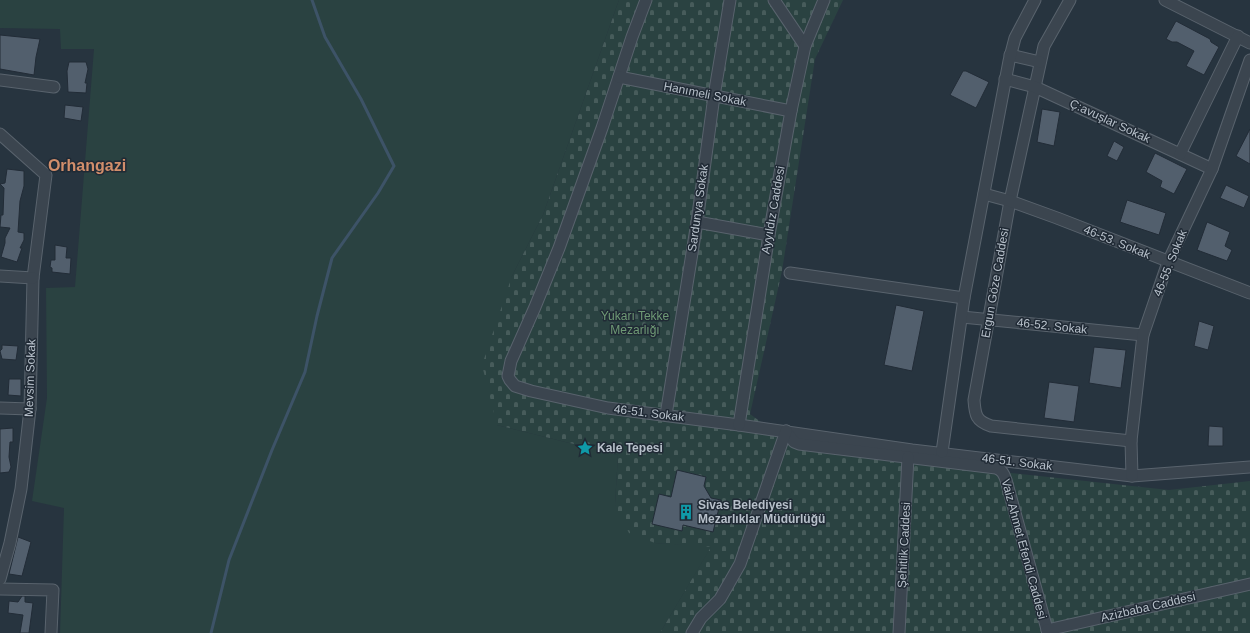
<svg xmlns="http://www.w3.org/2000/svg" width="1250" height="633" font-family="Helvetica,sans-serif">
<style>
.green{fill:#2a4241}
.cemetery{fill:url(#cemetery-stones)}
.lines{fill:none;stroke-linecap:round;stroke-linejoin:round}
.stream{stroke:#3d5367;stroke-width:3}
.building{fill:#525f6d;stroke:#222c37}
.minor-casing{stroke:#59636d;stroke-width:13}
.minor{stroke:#3b454f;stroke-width:11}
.labels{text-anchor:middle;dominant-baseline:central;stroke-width:3;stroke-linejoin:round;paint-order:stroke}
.street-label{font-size:12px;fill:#b7c0ca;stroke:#202a35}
.park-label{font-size:12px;fill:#6f9a75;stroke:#202a35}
.poi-label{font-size:12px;font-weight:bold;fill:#b7c0ca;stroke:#202a35;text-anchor:start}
.district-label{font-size:16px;font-weight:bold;fill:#d18e6b;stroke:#202a35}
</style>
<defs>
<pattern id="cemetery-stones" width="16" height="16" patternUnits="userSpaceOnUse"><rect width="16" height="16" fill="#2a4241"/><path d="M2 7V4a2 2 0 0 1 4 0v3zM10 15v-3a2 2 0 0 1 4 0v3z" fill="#475c5b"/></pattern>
</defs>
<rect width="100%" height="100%" fill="#27343f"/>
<polygon class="green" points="0,0 619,0 543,215 512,276 497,425 618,455 615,505 655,543 712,546 660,633 60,633 64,508 32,501 47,398 46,288 75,287 94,49 61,49 60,29 0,28"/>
<polygon class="cemetery" points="619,0 843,0 815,59 782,271 750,414 795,447 921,465 1001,472 1169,490 1250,481 1250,633 660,633 711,547 655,543 629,533 615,505 618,455 497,425 482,365 512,276 543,215"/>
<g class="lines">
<polyline class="stream" points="211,633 229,560 272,450 305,372 317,316 332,258 378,193 394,166 361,99 325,37 312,0"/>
</g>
<g class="building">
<polygon points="1176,21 1210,39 1211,42 1219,47 1204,75 1186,66 1194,51 1177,42 1172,42 1166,39"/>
<polygon points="0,35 40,39 36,57 34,75 0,69"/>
<polygon points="69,62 86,62 88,69 85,83 87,83 86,93 68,92 67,71"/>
<polygon points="963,71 966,71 989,82 976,108 950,95"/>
<polygon points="65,105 83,107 81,121 64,118"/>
<polygon points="1042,109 1060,112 1054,146 1037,142"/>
<polygon points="1250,129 1250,164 1236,156"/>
<polygon points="1114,141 1124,147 1117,161 1107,156"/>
<polygon points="1155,153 1187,169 1174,194 1160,187 1162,181 1146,172"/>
<polygon points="7,169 24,171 24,186 20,201 18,232 24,233 24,240 20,248 22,248 17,262 1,257 5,243 5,238 10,228 0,227 1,215 3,215 4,188 0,184 5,183"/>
<polygon points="1226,185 1249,196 1244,208 1220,198"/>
<polygon points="1127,200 1166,213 1159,235 1120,222"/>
<polygon points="1207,222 1230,232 1225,246 1232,250 1227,261 1197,250"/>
<polygon points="55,245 67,247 66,258 71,258 70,274 52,272 52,268 50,267 51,260 55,260"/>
<polygon points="896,305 924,311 912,371 884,365"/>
<polygon points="1199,321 1214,326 1208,350 1194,346"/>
<polygon points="2,345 18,346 16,360 2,359 0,351 2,349"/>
<polygon points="1094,347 1126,350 1121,388 1089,383"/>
<polygon points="9,379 21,379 21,396 8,395"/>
<polygon points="1049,382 1079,386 1074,422 1044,418"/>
<polygon points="1209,426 1223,427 1223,446 1208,446"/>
<polygon points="13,428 13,442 10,442 9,457 11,467 9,472 0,473 0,429"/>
<polygon points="677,470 706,477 704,486 711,498 721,500 713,532 683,525 682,531 652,524 659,494 671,497"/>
<polygon points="18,537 31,542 22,576 9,574"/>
<polygon points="22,596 25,596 25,602 33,603 29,633 20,633 23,615 8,613 9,601 18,602"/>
</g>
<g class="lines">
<defs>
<g id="minor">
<polyline points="646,0 632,37 602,128 559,248 535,307 511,361 508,376 510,380 515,386 531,391 608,408 739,425 912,450 1132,476 1250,467"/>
<polyline points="774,0 805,46"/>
<path d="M1070 0 1044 46 1010 201 974 400C975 415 976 421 991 426L1131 441"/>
<polyline points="1165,0 1250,43"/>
<polyline points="1010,55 1040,62"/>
<polyline points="619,77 791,111"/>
<polyline points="1005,79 1035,87 1212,169"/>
<polyline points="0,80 54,87"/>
<polyline points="0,134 46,175 33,278 30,409 21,489 10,543 0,579"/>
<polyline points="1180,154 1238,36"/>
<polyline points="984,194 1010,201 1057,218 1250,293"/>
<polyline points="697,222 769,235"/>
<polyline points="790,273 964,298"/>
<polyline points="0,276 33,278"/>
<polyline points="962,317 1143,335"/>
<polyline points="0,408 30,409"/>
<polyline points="666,415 697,222 714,96 730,0"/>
<polyline points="739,425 769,235 791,111 805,46 824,0"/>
<path d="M786 431 794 442 799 444 996 468C1002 470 1004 474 1006 480L1048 633"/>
<polyline points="942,452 964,298 1009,61 1015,38 1035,0"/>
<polyline points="1132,476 1131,441 1143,335 1168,262 1212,169 1250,60"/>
<polyline points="0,589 53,590 51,633"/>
<polyline points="1047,630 1250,584"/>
<polyline points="692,633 701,618 720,599 740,564 786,431"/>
<polyline points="899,633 908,457"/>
</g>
</defs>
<use href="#minor" class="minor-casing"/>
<use href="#minor" class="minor"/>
</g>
<defs>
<symbol id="sight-bare" viewBox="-9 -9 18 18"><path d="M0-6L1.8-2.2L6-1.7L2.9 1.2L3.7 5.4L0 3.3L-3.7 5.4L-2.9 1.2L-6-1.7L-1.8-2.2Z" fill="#0f9aa8" stroke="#202a35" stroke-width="2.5" paint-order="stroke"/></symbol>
<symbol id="building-bare" viewBox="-9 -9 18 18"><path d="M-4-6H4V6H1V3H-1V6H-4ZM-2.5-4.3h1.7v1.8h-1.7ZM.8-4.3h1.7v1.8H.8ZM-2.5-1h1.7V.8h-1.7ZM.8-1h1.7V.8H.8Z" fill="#0f9aa8" stroke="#202a35" stroke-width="2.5" paint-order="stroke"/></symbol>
</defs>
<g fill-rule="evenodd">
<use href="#sight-bare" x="574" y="437" width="22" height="22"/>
<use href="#building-bare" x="675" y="501" width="22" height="22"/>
</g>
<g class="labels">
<g class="street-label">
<text transform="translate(705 94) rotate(11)">Hanımeli Sokak</text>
<text transform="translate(1110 121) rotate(25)">Ç:avuşlar Sokak</text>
<text transform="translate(698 208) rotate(-82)">Sardunya Sokak</text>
<text transform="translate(773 210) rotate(-80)">Ayyıldız Caddesi</text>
<text transform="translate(1117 242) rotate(22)">46-53. Sokak</text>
<text transform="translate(1170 263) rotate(-68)">46-55. Sokak</text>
<text transform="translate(995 283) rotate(-80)">Ergun Göze Caddesi</text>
<text transform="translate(1052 326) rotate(6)">46-52. Sokak</text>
<text transform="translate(30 378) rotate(-88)">Mevsim Sokak</text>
<text transform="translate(649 413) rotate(7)">46-51. Sokak</text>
<text transform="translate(1017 462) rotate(7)">46-51. Sokak</text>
<text transform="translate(904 545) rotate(-87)">Şehitlik Caddesi</text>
<text transform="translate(1024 549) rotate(75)">Vaiz Ahmet Efendi Caddesi</text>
<text transform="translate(1148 607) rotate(-13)">Azizbaba Caddesi</text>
</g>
<g class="park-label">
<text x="635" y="316">Yukarı Tekke<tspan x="635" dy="14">Mezarlığı</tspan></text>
</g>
<g class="poi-label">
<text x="597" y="448">Kale Tepesi</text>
<text x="698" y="505">Sivas Belediyesi<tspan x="698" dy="14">Mezarlıklar Müdürlüğü</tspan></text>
</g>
<g class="district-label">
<text x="87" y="165">Orhangazi</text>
</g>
</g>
</svg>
